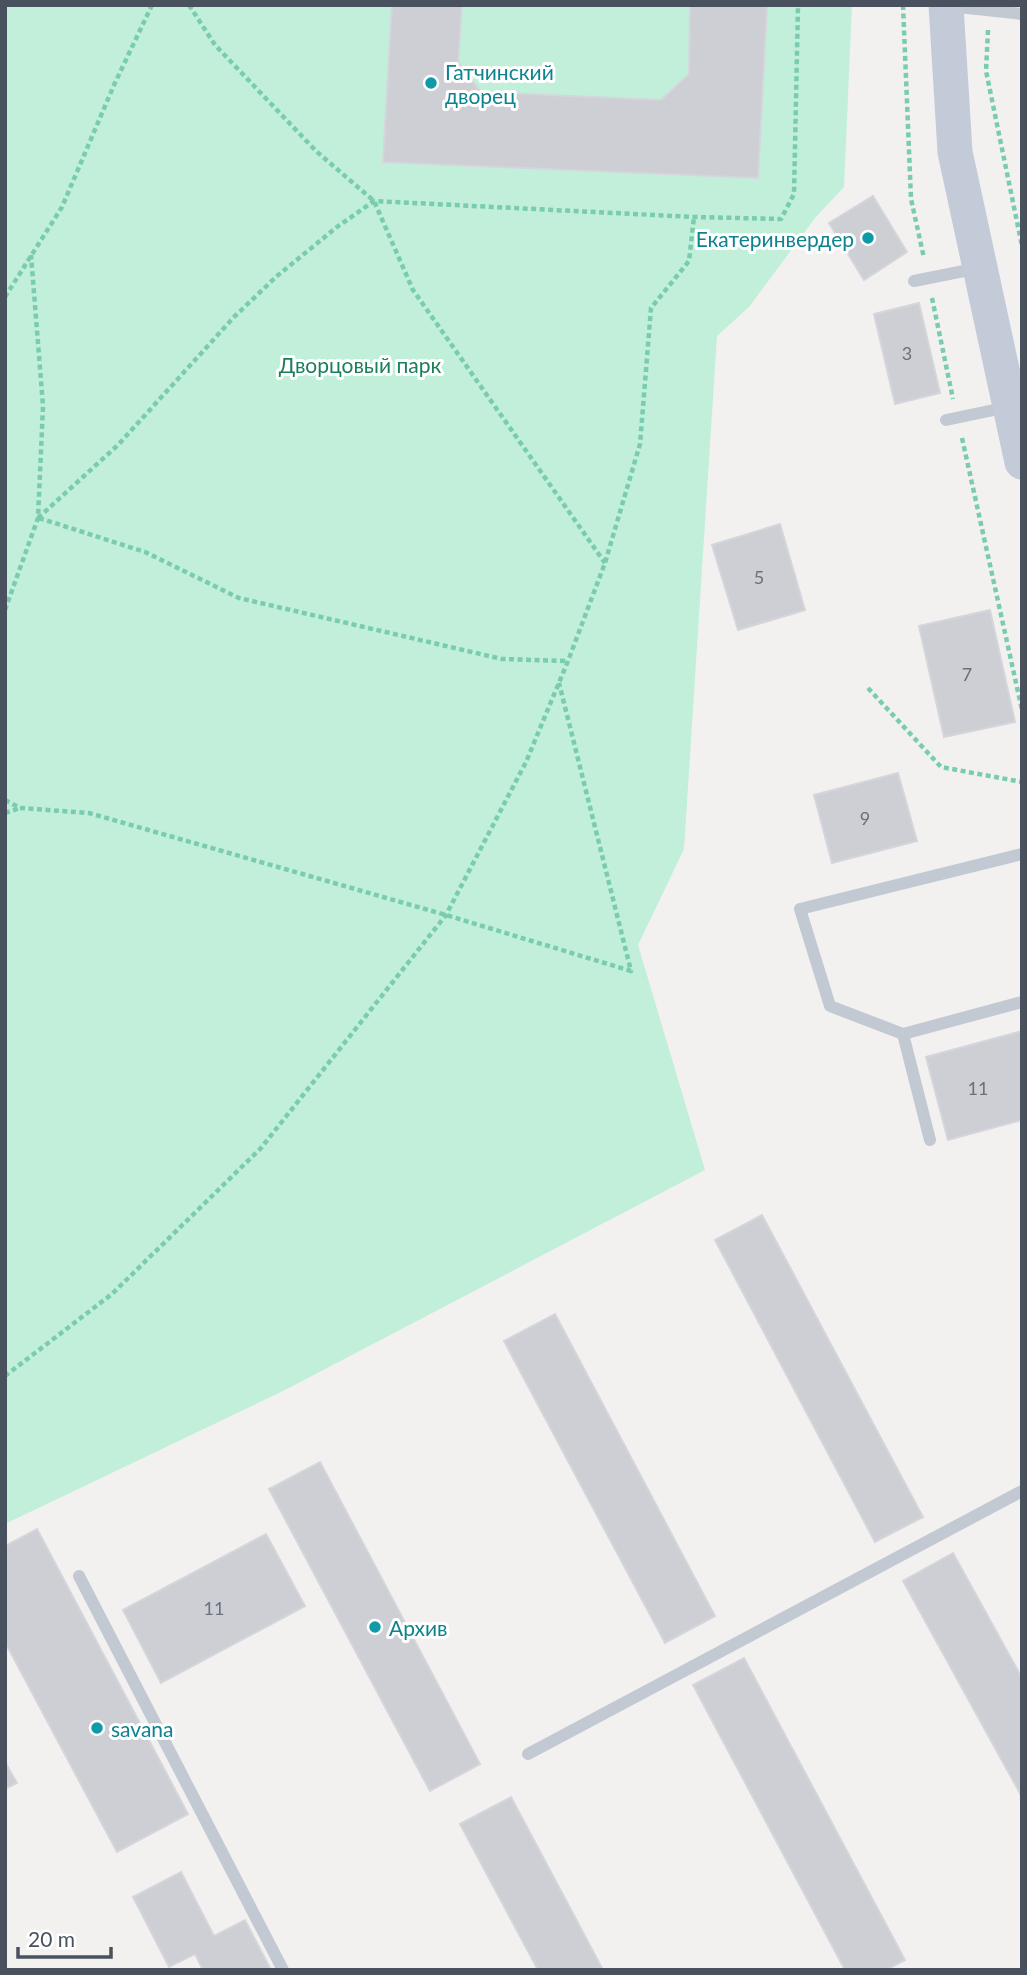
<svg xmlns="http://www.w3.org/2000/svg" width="1027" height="1975" font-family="Lato,sans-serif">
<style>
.green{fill:#c1efd9}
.building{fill:#cdcfd5;stroke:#d5d6dc;stroke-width:2}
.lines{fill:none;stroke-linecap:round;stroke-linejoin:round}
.path{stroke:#79ccaf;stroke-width:4.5;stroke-dasharray:5 3.5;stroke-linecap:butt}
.service{stroke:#c2c9d2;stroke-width:12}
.secondary{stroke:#c4cbd8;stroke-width:35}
.culture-dot{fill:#0f9aa8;stroke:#fff;stroke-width:2.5}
.labels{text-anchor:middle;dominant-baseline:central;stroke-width:6;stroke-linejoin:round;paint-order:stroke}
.number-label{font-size:18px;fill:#6a707c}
.culture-label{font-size:21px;fill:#0d838f;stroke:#fff;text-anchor:start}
.park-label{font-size:21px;fill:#1a7f5a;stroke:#fff}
</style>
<rect width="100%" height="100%" fill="#f3f1f0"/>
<polygon class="green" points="5,5 852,5 844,187 815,218 749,307 717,336 684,849 638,945 705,1170 285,1390 5,1524"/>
<g class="building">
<polygon points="392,5 462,5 458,62 481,92 661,100 689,74 690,5 767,5 758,178 383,162"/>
<polygon points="873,196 907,252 864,280 829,223"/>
<polygon points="919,303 940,393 895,404 874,314"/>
<polygon points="780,524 805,610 738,630 712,545"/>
<polygon points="990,610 1015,722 944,737 919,626"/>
<polygon points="898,773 917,841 832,863 814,795"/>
<polygon points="1022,1031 1022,1120 948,1140 926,1057"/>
<polygon points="762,1215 923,1517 875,1542 715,1240"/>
<polygon points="555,1314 715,1616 665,1643 504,1341"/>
<polygon points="320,1462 480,1764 430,1791 269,1489"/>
<polygon points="37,1529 188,1814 117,1852 5,1642 5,1546"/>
<polygon points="266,1534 305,1606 161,1683 123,1610"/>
<polygon points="953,1553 1022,1678 1022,1797 903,1581"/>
<polygon points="744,1658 905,1960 886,1970 845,1970 693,1685"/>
<polygon points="5,1762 17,1783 5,1789"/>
<polygon points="511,1797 603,1970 538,1970 460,1824"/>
<polygon points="181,1872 214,1936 245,1920 271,1970 203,1970 195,1954 169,1967 133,1897"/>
</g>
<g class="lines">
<g class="path">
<polyline points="189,5 215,45 316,151 374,201 413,290 605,563"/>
<polyline points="903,5 911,199 924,258"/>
<polyline points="988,30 986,71 1022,246"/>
<polyline points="5,297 62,207 114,85 152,5"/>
<polyline points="932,298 953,399"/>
<polyline points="962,438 1022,710"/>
<polyline points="38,518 118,445 234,317 277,276 337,227 374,201 694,217 781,219 794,194 798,5"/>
<polyline points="39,518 145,552 239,598 502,659 568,661"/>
<polyline points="5,610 38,518 43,406 31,255"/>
<polyline points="868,688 941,767 1022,782"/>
<polyline points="5,800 20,808 89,813 446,915 631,971 559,683"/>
<polyline points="5,813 20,808"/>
<polyline points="5,1376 112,1294 261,1148 446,915 526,762 568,661 605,563 640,444 651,308 689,261 694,217"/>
</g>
<g class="service">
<polyline points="949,6 1022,14"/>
<polyline points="914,281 979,268"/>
<polyline points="946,420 1008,407"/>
<polyline points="903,1034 830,1006 800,909 1022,854"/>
<polyline points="930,1140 903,1034 1022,1002"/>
<polyline points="79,1576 283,1970"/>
<polyline points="528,1754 1022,1491"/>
</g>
<polyline class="secondary" points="946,5 955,152 1022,462"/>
</g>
<g class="culture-dot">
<circle cx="431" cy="83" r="7"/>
<circle cx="868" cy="238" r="7"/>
<circle cx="375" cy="1627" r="7"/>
<circle cx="97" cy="1728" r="7"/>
</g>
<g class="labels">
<g class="number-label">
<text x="907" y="353">3</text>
<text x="759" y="577">5</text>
<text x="967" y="674">7</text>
<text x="865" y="818">9</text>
<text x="978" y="1088">11</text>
<text x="214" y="1608">11</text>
</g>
<g class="culture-label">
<text x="445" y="71">Гатчинский<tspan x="445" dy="24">дворец</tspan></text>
<text x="854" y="238" text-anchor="end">Екатеринвердер</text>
<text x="389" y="1627">Архив</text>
<text x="111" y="1728">savana</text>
</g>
<g class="park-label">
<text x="360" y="364">Дворцовый парк</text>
</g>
</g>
<rect width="1027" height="1975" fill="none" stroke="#49515e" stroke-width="14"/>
<path d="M18 1947v10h93v-10" fill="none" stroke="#49515e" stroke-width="3.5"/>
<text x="28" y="1947" font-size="21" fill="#49515e" stroke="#ffffff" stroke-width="5" paint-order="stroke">20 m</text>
</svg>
